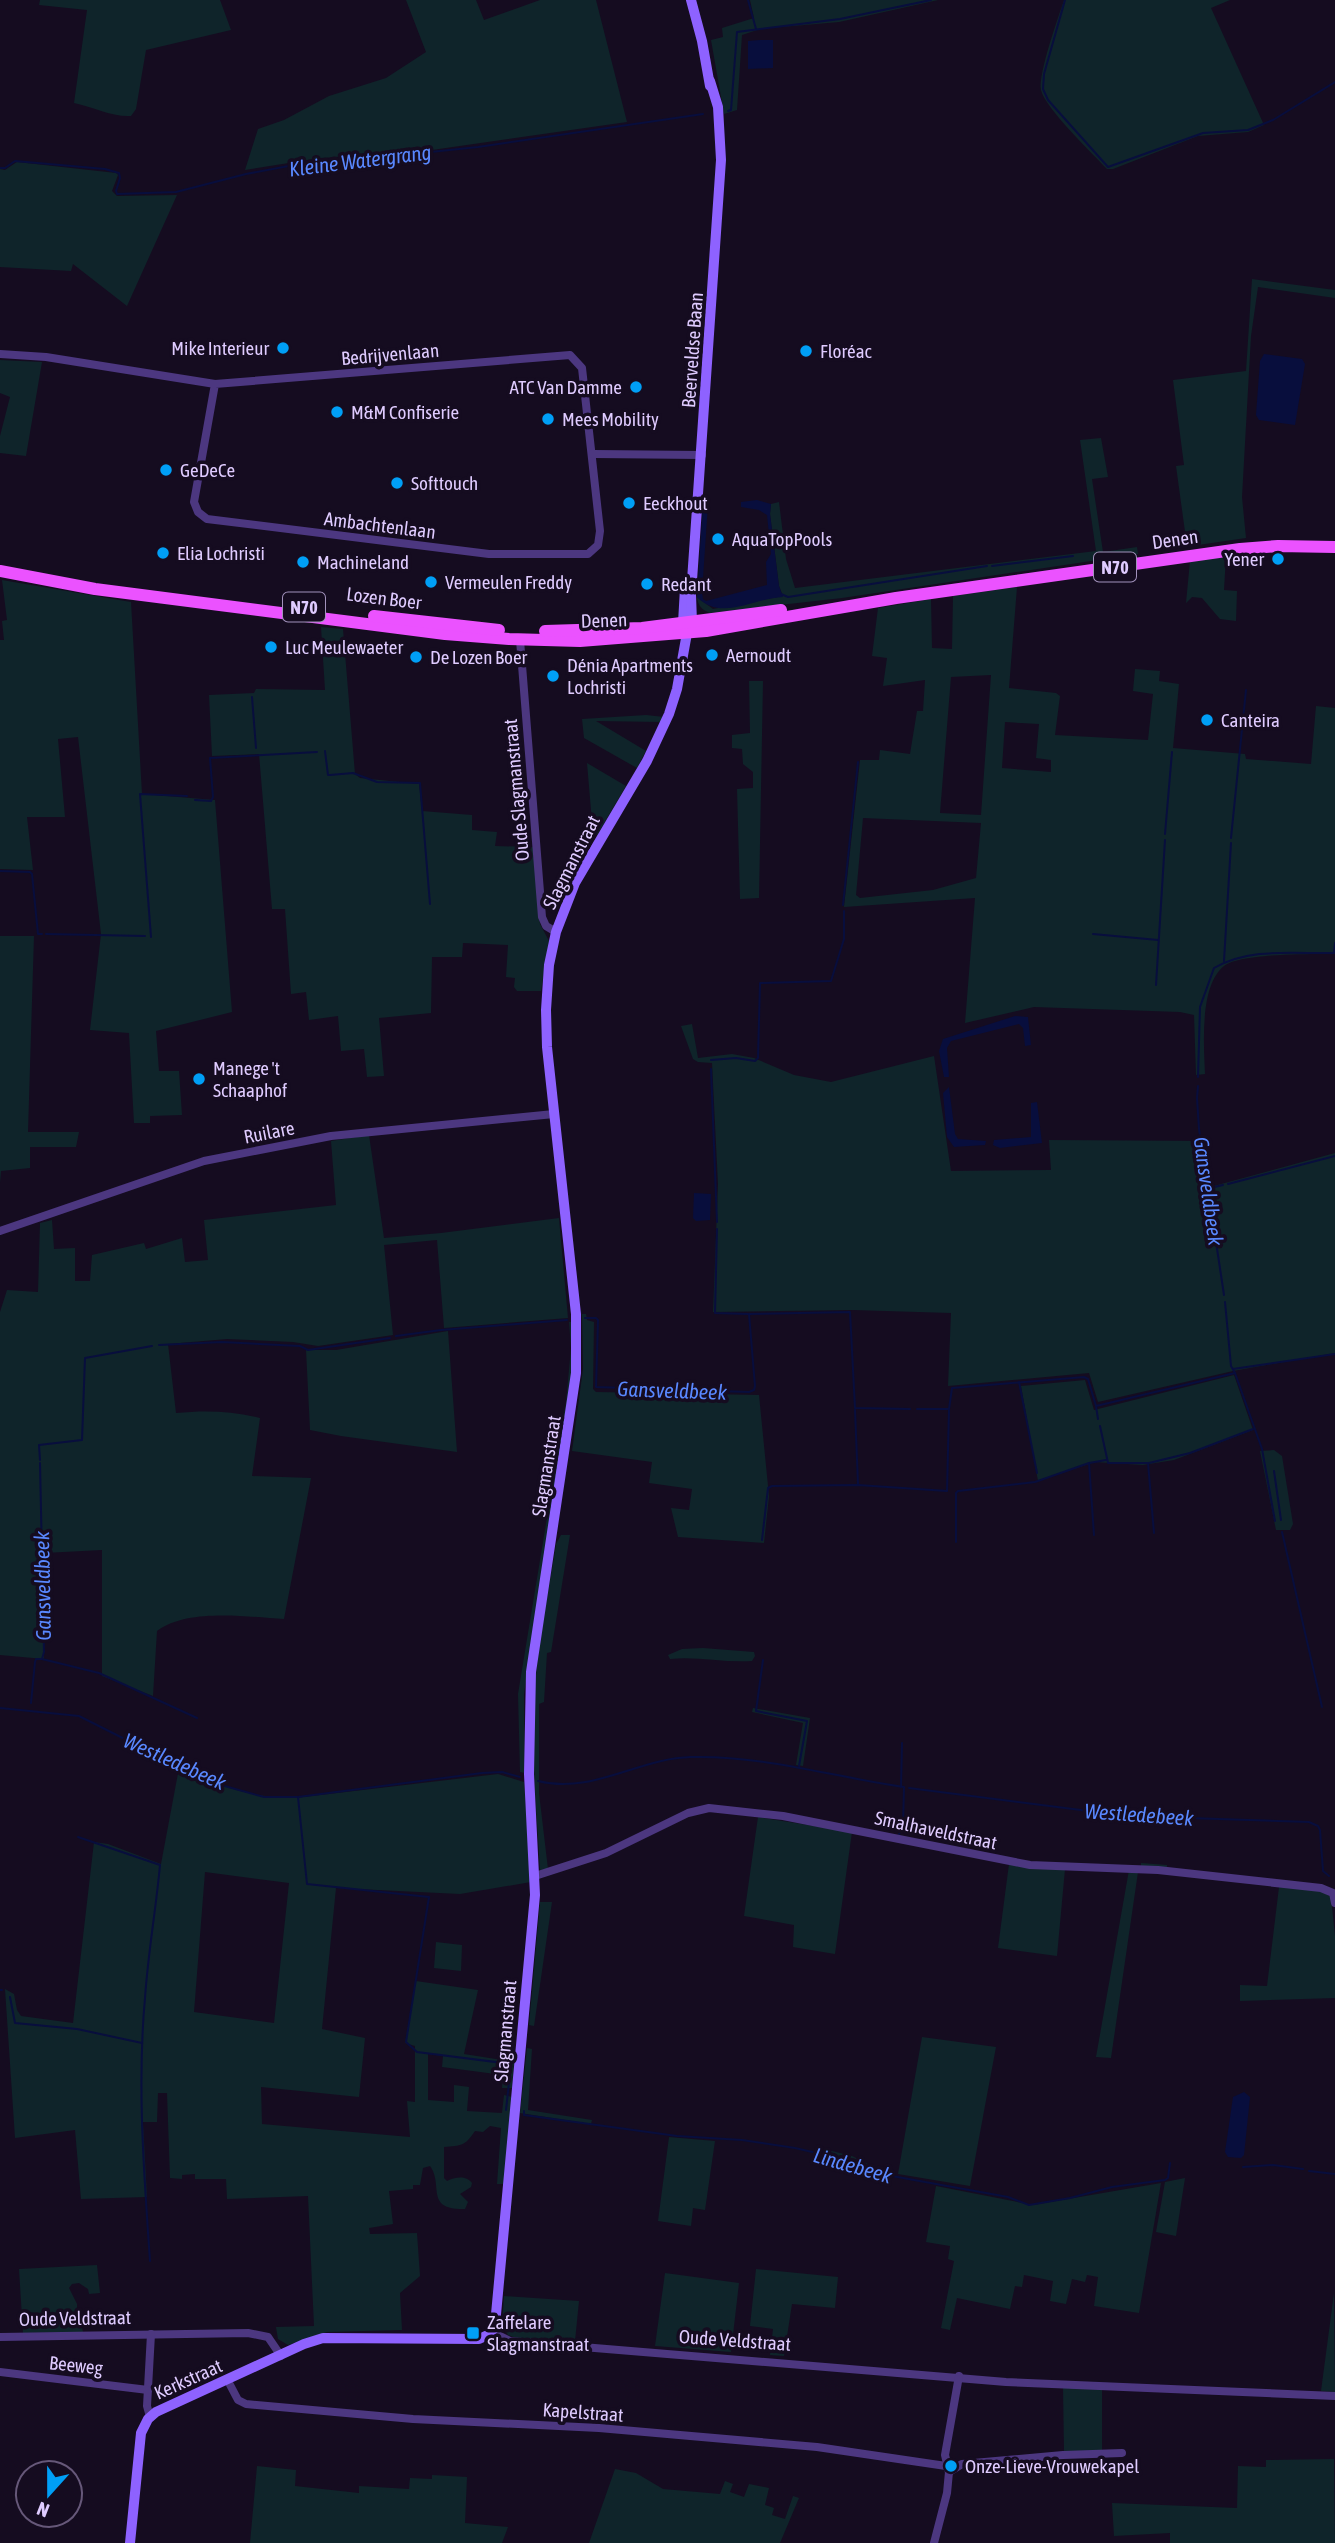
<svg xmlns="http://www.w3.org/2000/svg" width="1335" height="2543" font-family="'Asap Condensed',sans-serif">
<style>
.green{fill:#0f242a;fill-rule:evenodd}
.water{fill:#080e3d}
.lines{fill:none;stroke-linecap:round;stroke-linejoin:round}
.stream{stroke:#080e3d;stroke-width:2}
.street{stroke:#4c3780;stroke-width:8}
.secondary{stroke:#8e62ff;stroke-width:10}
.primary{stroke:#eb52ff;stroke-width:12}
.poi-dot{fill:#009ff6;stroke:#150c20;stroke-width:2.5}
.labels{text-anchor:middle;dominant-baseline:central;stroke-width:7;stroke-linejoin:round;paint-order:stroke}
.shield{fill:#150c20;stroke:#a292bc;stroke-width:2}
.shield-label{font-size:18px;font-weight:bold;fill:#dfcbff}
.poi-label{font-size:19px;fill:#dfcbff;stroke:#150c20;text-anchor:start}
.street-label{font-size:19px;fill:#dfcbff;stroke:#150c20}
.water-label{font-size:21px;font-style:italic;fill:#5988ff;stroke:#150c20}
</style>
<rect width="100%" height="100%" fill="#150c20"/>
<g class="green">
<path d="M40 0H220L231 30 146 50 136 109 131 116C111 117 94 107 74 103L87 10 39 5Z"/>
<polygon points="406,0 476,0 484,20 540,0 596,0 627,122 418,152 320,158 245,170 258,129 284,120 329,96 386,78 426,52"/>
<polygon points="750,0 938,0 839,22 760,29 742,35 737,110 724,114 711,40 723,37 722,28 754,18"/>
<path d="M1064 0H1230L1211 8 1264 125 1248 132 1198 136 1113 169H1107C1092 153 1045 108 1041 90 1038 74 1058 18 1064 0Z"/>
<polygon points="17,162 116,173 118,175 112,191 117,196 177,195 127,306 73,264 71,271 0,267 0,169 5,170"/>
<polygon points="1252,279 1335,290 1335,298 1258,287 1251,336 1242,497 1246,538 1157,551 1156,543 1186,539 1176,466 1184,465 1173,380 1246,371"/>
<polygon points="0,360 42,362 26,456 0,453 0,436 10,397 0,393"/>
<path d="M1101 438 1108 477 1092 479 1103 552 1137 547 1138 554 842 598 710 613C702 610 698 606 697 597L713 609 783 596 779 586 770 514 771 504 779 502 786 559 795 588 1096 551 1080 440Z"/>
<polygon points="1226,556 1224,590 1237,591 1236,621 1220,619 1202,598 1192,597 1186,603 1190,561"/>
<polygon points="2,580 131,602 142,794 215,800 232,1012 156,1031 159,1071 179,1071 182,1115 150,1116 150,1123 134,1123 129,1033 90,1030 101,934 78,737 58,739 65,817 27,817 33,870 0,869 0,640 4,640 2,621 7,620"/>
<path d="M1017 587 1009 688 1056 693 1060 696 1055 735 1148 740 1153 694 1133 691 1135 669 1160 671 1159 681 1179 684 1173 748 1245 754 1246 759 1311 764 1316 706 1335 708V954C1312 954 1240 953 1224 966 1199 986 1204 1046 1205 1074L1196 1075 1194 1015 1180 1012 1034 1007 965 1023 975 898 844 907 860 760H879L880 750 910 754 917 711H923L925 680 883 686 887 658 872 656 878 608 931 599 932 648 952 649 953 596ZM991 675 981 815 940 813 951 677ZM1005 722 1039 724 1036 758 1051 760V772L1002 768ZM863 818 981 823 976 878 933 890 860 898 856 895Z"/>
<polygon points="321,627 343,629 355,774 360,778 419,784 422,811 472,815 472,830 497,832 495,846 533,847 540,924 549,941 541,991 517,991 514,987 515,978 506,977 508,945 463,943 462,957 432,957 431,1013 379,1018 384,1076 367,1077 364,1049 341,1051 338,1016 309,1020 306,992 291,994 285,909 272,909 259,754 212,756 209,695 254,693 256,689 325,690"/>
<polygon points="749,681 763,681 759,898 740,899 737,789 753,788 753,772 743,764 742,749 732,748 732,735 750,733"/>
<polygon points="646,715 664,717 662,722 596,721 646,751 637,768 584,738 582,719"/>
<polygon points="587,763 626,786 597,835 593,833"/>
<polygon points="0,936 34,936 28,1132 79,1132 76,1147 30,1147 30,1168 1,1171 0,1183"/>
<polygon points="692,1024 698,1058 732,1054 754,1058 794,1075 831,1082 934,1056 951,1171 1051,1170 1049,1140 1203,1141 1210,1187 1335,1153 1335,1353 1233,1371 1098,1402 1089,1373 948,1386 951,1313 853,1310 713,1312 718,1184 712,1063 698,1062 693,1059 681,1026"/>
<path d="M369 1135 384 1238 441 1233 559 1218 568 1318 444 1328 437 1240 384 1245 393 1335 318 1346 293 1342 227 1339 168 1344 176 1413C206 1410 231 1411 260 1418L252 1476 311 1478 284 1619C247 1617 188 1608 157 1631L153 1696 102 1676V1550L44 1553V1659L0 1655V1312L7 1290 38 1292 40 1223 52 1220 54 1249 75 1248V1281H90L92 1255 144 1243 146 1249 182 1238 185 1262 208 1260 204 1220 336 1205 331 1141Z"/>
<polygon points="582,1314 586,1314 587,1320 594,1322 593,1389 596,1392 759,1395 769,1496 764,1543 678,1537 671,1508 689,1510 692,1489 649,1483 652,1462 572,1451 583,1369"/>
<polygon points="569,1322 572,1322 573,1374 524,1694 525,1773 520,1772 518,1694 566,1402 571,1348"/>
<polygon points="448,1331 457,1452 341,1436 310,1430 306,1350 336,1350"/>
<polygon points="1234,1375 1253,1430 1174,1460 1143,1465 1095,1462 1038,1481 1021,1386 1085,1380 1094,1410"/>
<polygon points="1274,1450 1282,1456 1293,1524 1290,1530 1276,1530 1260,1451"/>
<path d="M561 1535H570L551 1652 547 1653 544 1702 539 1704V1793L548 1869 540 1870C537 1815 531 1759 534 1704 536 1650 548 1597 556 1544Z"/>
<path d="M703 1648 754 1652 755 1656 752 1661C724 1663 697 1656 670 1659L668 1655 682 1649Z"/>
<polygon points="753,1708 810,1718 803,1766 796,1765 803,1723 752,1712"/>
<path d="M179 1768C220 1786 250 1798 295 1798L498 1774 524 1782 531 1882 460 1894 336 1888 322 2029 365 2038 359 2097 261 2087 262 2124 410 2137 407 2101 415 2102V2046L405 2043 416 1981 478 1990 464 2054 514 2062 512 2088H502L503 2075 442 2067 443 2056 428 2054V2100L454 2102V2085L469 2087 467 2111 502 2113 504 2095 512 2097 505 2184H497L501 2128 490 2126 483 2132 475 2131C464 2147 462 2145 444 2147V2178L447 2181C455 2177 466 2175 472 2183L471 2187 460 2194 468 2202 465 2209C424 2210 444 2185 430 2166L423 2168 420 2185H413V2189L389 2191 393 2224 369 2228 370 2234 417 2233 420 2276 400 2293 402 2330 327 2332 288 2345 278 2339 276 2327 314 2326 308 2196 227 2199 226 2179H195V2174L182 2175V2179L170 2178 167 2093H158L157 2122H143L147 2197 81 2199 75 2130 15 2138 5 1989 14 1994 17 2010 21 2016 73 2023 94 1842 108 1844 161 1864ZM205 1872 289 1883 274 2023 194 2012Z"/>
<polygon points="758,1817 852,1832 835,1954 793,1947 794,1925 744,1916"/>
<polygon points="1141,1863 1167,1865 1167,1874 1138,1872 1111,2058 1096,2057 1129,1870 1141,1870"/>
<polygon points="1009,1864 1065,1869 1057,1956 998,1948"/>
<polygon points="1279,1887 1320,1890 1331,1897 1335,1936 1335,1998 1240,2001 1240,1985 1267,1986"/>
<polygon points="540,1902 552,1902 534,2026 529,2025"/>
<polygon points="436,1942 462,1945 461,1971 434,1968"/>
<polygon points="922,2037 996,2047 970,2186 898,2174"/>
<polygon points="527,2048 532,2049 528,2110 592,2120 591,2124 520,2113"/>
<polygon points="669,2137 715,2141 705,2210 693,2208 691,2226 658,2221"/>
<polygon points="824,2149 852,2156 878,2169 856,2169 819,2157 819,2150"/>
<polygon points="1185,2178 1176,2236 1156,2232 1165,2182"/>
<polygon points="1161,2183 1139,2313 1094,2306 1098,2277 1087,2275 1085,2282 1072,2279 1066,2304 1050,2301 1053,2281 1024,2275 1022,2287 1015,2286 1010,2309 957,2298 950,2330 941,2328 954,2261 948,2259 950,2246 926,2242 936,2186 1033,2205"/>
<polygon points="97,2265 100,2293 89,2294 88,2289 79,2283 72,2284 69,2288 77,2304 77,2320 80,2318 83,2332 23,2333 19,2269"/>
<polygon points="756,2269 838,2277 835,2308 792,2304 784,2356 770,2355 773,2329 750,2326"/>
<polygon points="665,2273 739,2283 731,2352 655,2346"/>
<polygon points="1334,2293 1335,2392 1321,2391"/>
<polygon points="504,2296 579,2301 575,2341 516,2338 508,2335 502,2325"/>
<polygon points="1063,2387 1102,2389 1102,2451 1064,2451"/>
<polygon points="1334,2459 1335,2543 1170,2543 1170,2533 1114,2536 1112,2503 1237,2508 1238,2466 1266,2467 1266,2460"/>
<polygon points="257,2466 296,2470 295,2486 359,2493 359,2486 409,2489 410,2478 432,2479 432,2475 467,2477 465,2523 508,2527 502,2543 250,2543"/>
<polygon points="615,2469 636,2473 663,2489 720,2494 725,2481 733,2484 730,2492 744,2497 749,2484 769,2488 765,2505 774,2508 772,2515 785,2519 793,2496 799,2498 780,2543 589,2543"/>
</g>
<g class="water">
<polygon points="760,40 773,40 773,68 748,69 748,41"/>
<polygon points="1264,354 1302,359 1305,364 1295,425 1259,420 1256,415 1260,361"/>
<path d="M757 500 771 504 770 514 779 586 783 597C754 598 721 622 697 597L703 502 706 501 708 504 702 593 703 599 706 601 767 585 766 562 771 554 767 515 759 510 741 507V502Z"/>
<polygon points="1015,1016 1028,1017 1031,1045 1025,1046 1023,1028 1019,1024 951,1041 947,1048 949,1077 944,1077 939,1051 943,1039"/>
<polygon points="949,1087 955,1134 958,1139 986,1141 985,1145 954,1147 947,1137 943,1093"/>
<polygon points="1037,1102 1042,1143 1000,1148 993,1145 994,1140 1031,1137 1031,1103"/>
<polygon points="694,1193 711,1194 710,1220 696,1221 693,1218"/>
<polygon points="1244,2092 1250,2097 1244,2155 1241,2158 1228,2157 1225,2152 1233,2097"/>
</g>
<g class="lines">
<g class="stream">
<polyline points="748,0 756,29"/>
<polyline points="1065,0 1044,74 1043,89 1048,100 1108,167 1203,133 1248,130 1273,120 1335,82"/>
<polyline points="728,111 731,110 737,32 840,19 931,0"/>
<polyline points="0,168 5,168 15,161 105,169 119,173 120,178 116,191 117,194 176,192 246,174 310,162 364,159 478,147 703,114"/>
<polyline points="992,566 1073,556"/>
<polyline points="781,594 788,597 987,566"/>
<polyline points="252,697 256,748"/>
<polyline points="325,751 328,775 330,775 353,773 377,782 420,783 430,904"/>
<polyline points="195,800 211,801 213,797 210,758 317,752"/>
<polyline points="1165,834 1172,752"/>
<polyline points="1231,838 1246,690"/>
<polyline points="0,871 30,872 32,874 38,934 42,934"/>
<polyline points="843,905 858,762"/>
<polyline points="46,934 145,936"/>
<polyline points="1093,934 1158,940"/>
<polyline points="151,937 140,794 187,796"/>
<polyline points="1334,953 1335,943"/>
<polyline points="1224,961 1231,843"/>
<polyline points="1156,985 1165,840"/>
<polyline points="711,1060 736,1058 755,1061 758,1058 760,983 831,981 844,939 844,911"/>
<polyline points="711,1069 717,1222"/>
<path d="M1198 1077 1200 1007 1214 968C1251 947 1294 954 1335 953"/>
<polyline points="1198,1086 1197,1098 1199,1129 1224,1295"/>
<polyline points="1228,1184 1335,1156"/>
<polyline points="1210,1188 1223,1185"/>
<polyline points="717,1229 715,1313 748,1314"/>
<polyline points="1225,1302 1231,1366 1235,1373 1262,1449 1275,1521"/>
<polyline points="585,1318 596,1318 598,1320 596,1387 749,1392 754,1390 755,1386 749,1314 850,1312 855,1408 910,1409"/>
<polyline points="396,1336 441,1330 567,1320"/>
<polyline points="159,1345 222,1342 300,1346 308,1350 390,1338"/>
<polyline points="1233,1369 1335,1354"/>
<polyline points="1019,1382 1037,1473"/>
<polyline points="1096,1406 1098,1419"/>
<polyline points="917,1409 949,1409 952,1388 1084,1377 1088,1379 1096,1406 1235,1373"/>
<polyline points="855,1410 858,1484"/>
<polyline points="1100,1426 1108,1463 1148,1463 1154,1533"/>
<polyline points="40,1460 39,1445 82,1440 85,1358 152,1346"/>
<polyline points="1149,1463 1190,1453 1253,1429"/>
<polyline points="1274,1471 1281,1520"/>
<polyline points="1282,1532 1322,1707"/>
<polyline points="1094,1535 1089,1463 1106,1460"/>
<polyline points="762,1540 768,1488 772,1486 858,1485 947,1491 949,1410"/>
<polyline points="956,1542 956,1493 958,1491 1035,1482 1089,1463"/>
<polyline points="42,1659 99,1673 197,1718"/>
<polyline points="763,1660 756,1711 807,1721 799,1766"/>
<polyline points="31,1703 35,1662 36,1659 42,1659 44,1652 40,1463"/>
<polyline points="0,1708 79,1716 190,1772 221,1785 264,1797 298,1797 482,1773 502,1772 520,1777"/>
<path d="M538 1781C592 1795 639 1758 691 1757 763 1755 833 1777 904 1787L903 1828 899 1834"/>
<polyline points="901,1787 902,1743"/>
<polyline points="909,1788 1128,1816 1309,1822 1318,1826 1320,1830 1323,1871 1329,1876"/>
<polyline points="298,1797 307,1884 429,1897 406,2042 417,2052 511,2064 506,2110"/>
<path d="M78 1837 160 1865C156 1909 148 1953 145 1998 137 2085 144 2174 150 2261"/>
<polyline points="0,1990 2,1990"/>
<polyline points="10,1997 15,2023 77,2029 142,2043"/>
<polyline points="524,2111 524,2115 677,2136 742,2140 795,2148 821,2154 881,2174 1008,2197 1029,2205 1070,2198 1112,2187 1165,2180 1168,2178 1170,2163"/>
<polyline points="1243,2167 1273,2165 1303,2169"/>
<polyline points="1309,2171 1335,2174"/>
</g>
<g class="street">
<polyline points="0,354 46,357 215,384 570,355 582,368 600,531 598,545 588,554 489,554 207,519 198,512 194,502 215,384"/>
<polyline points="593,454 702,455"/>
<polyline points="520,640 542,917 546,926 556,932"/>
<polyline points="0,1231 204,1161 331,1136 554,1114"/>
<polyline points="535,1876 606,1853 688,1813 709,1808 783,1816 1030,1865 1158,1870 1321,1888 1333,1893 1335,1903"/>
<polyline points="492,2332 510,2341 1006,2382 1335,2396"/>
<polyline points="0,2337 248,2333 268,2337 281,2356"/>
<polyline points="0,2372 148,2390"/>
<polyline points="228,2381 238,2400 246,2404 413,2419 599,2428 817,2447 946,2466"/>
<polyline points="150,2417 147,2406 151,2334"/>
<polyline points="949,2472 962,2464 1063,2455 1122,2453"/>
<polyline points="934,2543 947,2493 949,2472 945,2455 959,2376"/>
</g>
<g class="secondary">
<polyline points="691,0 702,41 710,86"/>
<polyline points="685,588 683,623 686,631"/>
<polyline points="130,2543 141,2433 148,2419 156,2412 304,2344 323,2338 479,2339 490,2334 495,2325 535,1895 529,1774 531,1672 576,1373 576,1314 547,1047 546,1010 549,965 556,932 575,883 647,761 669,714 677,689 687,633 692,622 691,595 721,160 718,107 710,81"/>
</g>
<g class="primary">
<polyline points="0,571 95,589 445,634 509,639 580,641 706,631 896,598 1240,549 1278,546 1335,547"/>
<polyline points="374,616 499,630"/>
<polyline points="545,631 642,628 781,610"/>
</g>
</g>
<g class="poi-dot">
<circle cx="283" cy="348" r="7"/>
<circle cx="806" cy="351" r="7"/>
<circle cx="636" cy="387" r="7"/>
<circle cx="337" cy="412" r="7"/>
<circle cx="548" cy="419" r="7"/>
<circle cx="166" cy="470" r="7"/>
<circle cx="397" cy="483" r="7"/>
<circle cx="629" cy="503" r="7"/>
<circle cx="718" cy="539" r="7"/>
<circle cx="163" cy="553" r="7"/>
<circle cx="1278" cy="559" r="7"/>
<circle cx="303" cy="562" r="7"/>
<circle cx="431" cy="582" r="7"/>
<circle cx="647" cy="584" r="7"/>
<circle cx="271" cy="647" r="7"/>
<circle cx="712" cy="655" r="7"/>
<circle cx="416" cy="657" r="7"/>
<circle cx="553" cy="676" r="7"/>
<circle cx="1207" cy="720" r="7"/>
<circle cx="199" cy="1079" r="7"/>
<rect x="466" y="2326" width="14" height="14" rx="3.5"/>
<circle cx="951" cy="2466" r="7"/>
</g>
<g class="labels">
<g class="shield">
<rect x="1094" y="552.5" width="42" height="29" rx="5"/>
<rect x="283" y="592.5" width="42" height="29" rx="5"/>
</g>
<g class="shield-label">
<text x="1115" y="567">N70</text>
<text x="304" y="607">N70</text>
</g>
<g class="poi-label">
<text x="269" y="348" text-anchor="end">Mike Interieur</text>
<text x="820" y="351">Floréac</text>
<text x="622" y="387" text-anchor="end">ATC Van Damme</text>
<text x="351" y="412">M&amp;M Confiserie</text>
<text x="562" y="419">Mees Mobility</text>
<text x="180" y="470">GeDeCe</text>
<text x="411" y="483">Softtouch</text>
<text x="643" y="503">Eeckhout</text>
<text x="732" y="539">AquaTopPools</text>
<text x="177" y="553">Elia Lochristi</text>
<text x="1264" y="559" text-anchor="end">Yener</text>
<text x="317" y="562">Machineland</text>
<text x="445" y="582">Vermeulen Freddy</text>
<text x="661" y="584">Redant</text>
<text x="285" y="647">Luc Meulewaeter</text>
<text x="726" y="655">Aernoudt</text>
<text x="430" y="657">De Lozen Boer</text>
<text x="567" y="665">Dénia Apartments<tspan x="567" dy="22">Lochristi</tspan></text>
<text x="1221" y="720">Canteira</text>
<text x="213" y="1068">Manege 't<tspan x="213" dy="22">Schaaphof</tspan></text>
<text x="487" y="2322">Zaffelare<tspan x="487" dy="22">Slagmanstraat</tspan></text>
<text x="965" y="2466">Onze-Lieve-Vrouwekapel</text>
</g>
<g class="street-label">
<text transform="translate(692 350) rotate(-86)">Beerveldse Baan</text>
<text transform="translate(390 354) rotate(-5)">Bedrijvenlaan</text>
<text transform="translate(380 525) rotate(7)">Ambachtenlaan</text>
<text transform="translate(1175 539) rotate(-8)">Denen</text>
<text transform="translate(384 598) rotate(7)">Lozen Boer</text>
<text transform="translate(604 620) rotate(-2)">Denen</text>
<text transform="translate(516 790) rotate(-95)">Oude Slagmanstraat</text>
<text transform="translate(571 862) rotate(-63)">Slagmanstraat</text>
<text transform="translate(269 1132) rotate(-11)">Ruilare</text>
<text transform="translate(546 1466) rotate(-81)">Slagmanstraat</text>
<text transform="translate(936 1830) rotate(12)">Smalhaveldstraat</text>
<text transform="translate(505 2031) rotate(-85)">Slagmanstraat</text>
<text transform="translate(75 2318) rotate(-1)">Oude Veldstraat</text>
<text transform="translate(735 2340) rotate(4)">Oude Veldstraat</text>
<text transform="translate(76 2365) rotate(6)">Beeweg</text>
<text transform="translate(188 2379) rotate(-24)">Kerkstraat</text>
<text transform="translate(583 2412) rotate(4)">Kapelstraat</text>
</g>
<g class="water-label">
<text transform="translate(360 160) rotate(-7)">Kleine Watergrang</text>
<text transform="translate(1209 1191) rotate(82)">Gansveldbeek</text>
<text transform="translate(672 1390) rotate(2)">Gansveldbeek</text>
<text transform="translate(42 1586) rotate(-91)">Gansveldbeek</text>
<text transform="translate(175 1761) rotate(24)">Westledebeek</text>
<text transform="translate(1139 1814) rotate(4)">Westledebeek</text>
<text transform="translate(853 2165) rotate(16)">Lindebeek</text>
</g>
</g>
<g transform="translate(49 2494) rotate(201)"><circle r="33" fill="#150c20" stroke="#665879" stroke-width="2"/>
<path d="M0-5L12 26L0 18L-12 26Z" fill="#009ff6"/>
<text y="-10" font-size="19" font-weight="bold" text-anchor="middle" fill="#dfcbff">N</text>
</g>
</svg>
